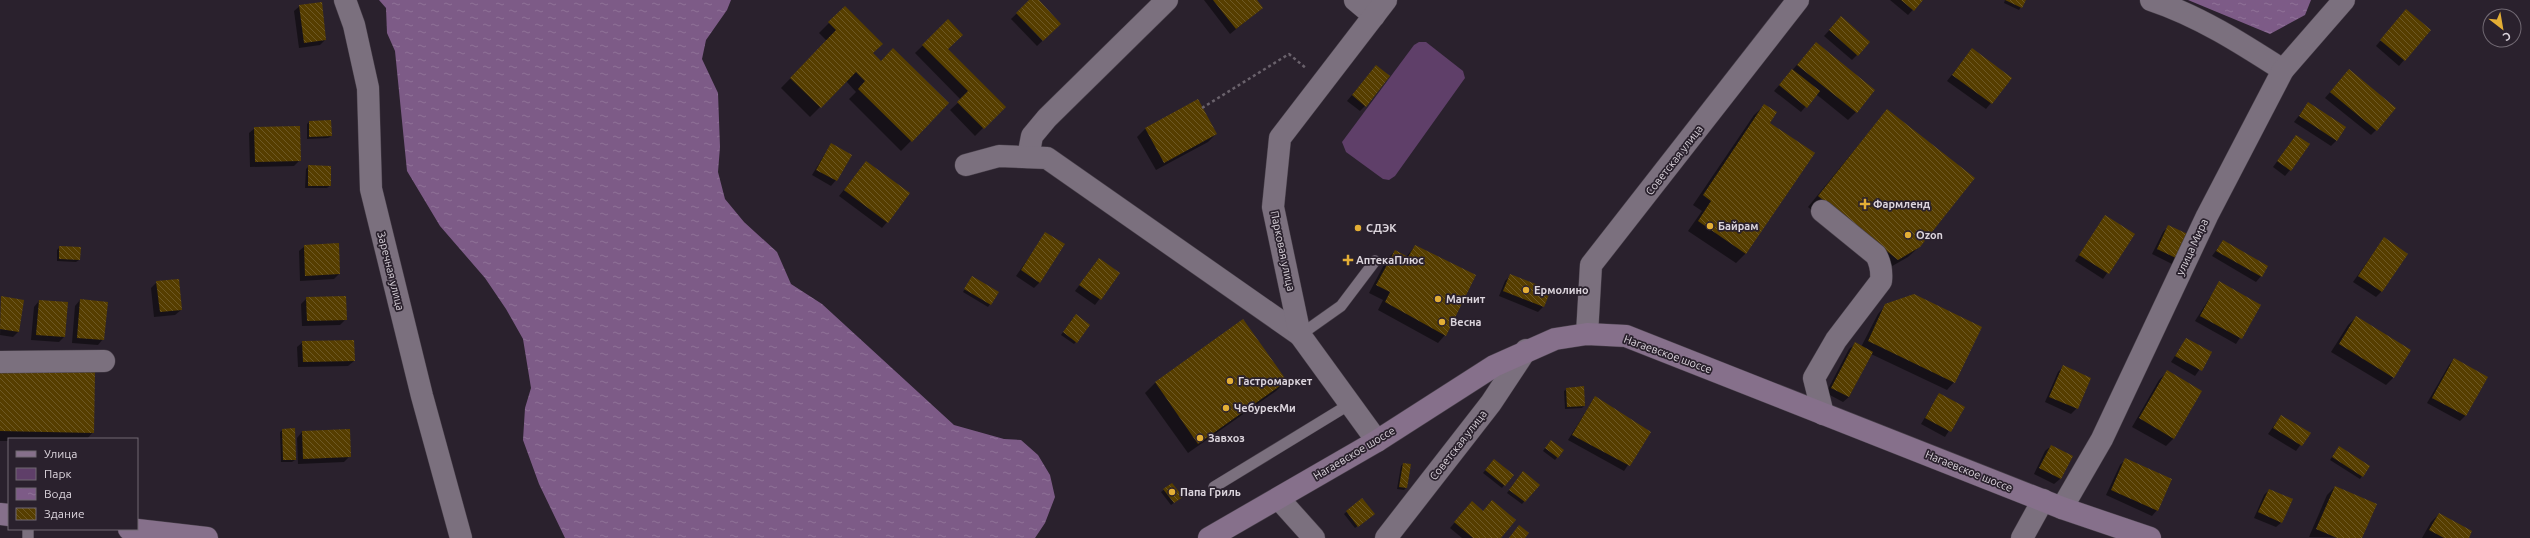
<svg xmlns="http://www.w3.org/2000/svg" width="2530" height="538" font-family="Ubuntu,sans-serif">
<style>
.park{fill:#5f3f69}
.water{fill:url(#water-ripples)}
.shadow{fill:#0007}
.building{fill:url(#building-back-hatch)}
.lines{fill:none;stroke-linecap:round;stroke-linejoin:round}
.lane-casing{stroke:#473f49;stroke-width:12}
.street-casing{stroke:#473f49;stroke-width:23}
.secondary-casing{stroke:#473f49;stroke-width:23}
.path{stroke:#6a626c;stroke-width:2.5;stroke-dasharray:3 3;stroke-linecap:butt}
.lane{stroke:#7b707e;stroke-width:11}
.street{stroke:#7b707e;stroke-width:22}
.secondary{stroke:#86708b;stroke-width:22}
.poi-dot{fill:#e3ae35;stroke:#2a212d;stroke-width:1.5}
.labels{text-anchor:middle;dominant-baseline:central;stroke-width:3.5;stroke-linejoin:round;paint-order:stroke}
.street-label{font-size:11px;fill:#dbd4dc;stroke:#2a212d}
.poi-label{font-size:11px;font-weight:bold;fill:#dbd4dc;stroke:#2a212d;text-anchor:start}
</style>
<defs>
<pattern id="water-ripples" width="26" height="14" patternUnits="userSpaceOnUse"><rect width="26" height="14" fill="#7d5b87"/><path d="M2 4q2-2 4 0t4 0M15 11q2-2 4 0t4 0" fill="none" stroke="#8f7297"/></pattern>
<pattern id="building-back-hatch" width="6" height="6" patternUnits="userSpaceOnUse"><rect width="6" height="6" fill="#563e00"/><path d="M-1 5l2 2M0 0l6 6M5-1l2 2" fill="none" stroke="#6e5925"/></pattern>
</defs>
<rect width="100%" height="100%" fill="#2a212d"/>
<polygon class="park" points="1419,42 1426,42 1463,71 1465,78 1395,176 1389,180 1383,179 1346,152 1342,142 1414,45"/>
<g class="water">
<polygon points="379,0 731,0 727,10 706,40 702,59 718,93 720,147 718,172 725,199 744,222 777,252 791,284 822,304 954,425 1004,439 1021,440 1038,455 1050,475 1055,497 1045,523 1035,538 565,538 539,484 523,440 525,408 531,388 523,339 506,309 485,278 440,226 407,171 395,51 387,33 386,8"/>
<polygon points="2188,0 2311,0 2305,15 2270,34"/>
</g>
<g class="shadow">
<polygon points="1031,0 1037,0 1060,24 1037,46 1011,19"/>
<polygon points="1204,0 1256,0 1262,8 1230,34"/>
<polygon points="1890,0 1922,0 1908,15"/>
<polygon points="2005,0 2025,0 2019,10 2004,3"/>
<polygon points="300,6 325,40 320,45 299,48 294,11"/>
<polygon points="845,7 872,53 881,62 948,103 901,151 849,99 856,92 846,81 810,117 781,88 827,41 819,33"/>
<polygon points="2401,16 2404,60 2399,66 2376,46"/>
<polygon points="948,21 947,49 1004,107 975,136 950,110 961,100 915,53"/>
<polygon points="1836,23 1857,55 1852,60 1824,36"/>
<polygon points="1816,43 1856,112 1848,120 1816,94 1801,112 1774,91"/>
<polygon points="1972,49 2011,78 1986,109 1947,81"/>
<polygon points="1376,66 1365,106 1360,111 1347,101"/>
<polygon points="2349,70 2376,130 2371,135 2325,98"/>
<polygon points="1197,101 1216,134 1208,142 1156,170 1137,137 1145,129"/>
<polygon points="2308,104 2337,140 2331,146 2294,122"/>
<polygon points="1765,105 1769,123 1746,253 1736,263 1688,231 1702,211 1693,205 1754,115"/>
<polygon points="1887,110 1919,247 1908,257 1887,269 1808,207"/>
<polygon points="309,122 331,136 328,138 307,139 307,124"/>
<polygon points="255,128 300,160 294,166 250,167 249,133"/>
<polygon points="2296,136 2290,170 2285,176 2273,167"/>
<polygon points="831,144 836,180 831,186 812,175"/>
<polygon points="866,162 887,222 882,228 839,196"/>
<polygon points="309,166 330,186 327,188 305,188 306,169"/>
<polygon points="2105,217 2133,235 2103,279 2075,261"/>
<polygon points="2169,226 2178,258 2172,264 2152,254 2163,232"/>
<polygon points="1046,233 1040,282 1034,288 1016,276"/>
<polygon points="2384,238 2381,292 2376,297 2353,282"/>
<polygon points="2223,241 2261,276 2256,282 2212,256"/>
<polygon points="305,246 339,274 334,279 300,281 299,251"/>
<polygon points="1415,246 1445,335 1438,343 1378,310 1383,300 1369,293 1387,259 1395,251 1406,257"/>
<polygon points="60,247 79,260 76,262 57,261 57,250"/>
<polygon points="1099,259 1119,273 1095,305 1075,291"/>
<polygon points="1510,276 1543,307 1538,312 1499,296 1505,281"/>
<polygon points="970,280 998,293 988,307 963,292"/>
<polygon points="157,282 181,310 175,315 154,317 151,288"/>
<polygon points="2219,283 2260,306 2236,344 2195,321"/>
<polygon points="2,297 18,332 13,337 0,335"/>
<polygon points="307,298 346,319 340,325 302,326 301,304"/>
<polygon points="80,300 103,339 98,345 72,343 75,306"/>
<polygon points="39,301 64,337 59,342 31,340 34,307"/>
<polygon points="1886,305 1954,382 1947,390 1871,354 1849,397 1843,402 1826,393 1849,349 1855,344 1861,347 1878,314"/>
<polygon points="2356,317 2394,377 2386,385 2331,352 2348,325"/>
<polygon points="1073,318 1076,342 1074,344 1061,335"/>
<polygon points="1243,321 1286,381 1276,391 1188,453 1145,393 1155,383"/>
<polygon points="2186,339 2211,353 2195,376 2171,362"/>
<polygon points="303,342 354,361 348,366 298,367 297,347"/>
<polygon points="2454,359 2487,377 2465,416 2460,421 2427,403 2449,365"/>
<polygon points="2063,367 2077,408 2071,414 2045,402 2058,372"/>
<polygon points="0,372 93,432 87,439 9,439 9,441 0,441"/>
<polygon points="2167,372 2174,438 2166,446 2132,427 2159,380"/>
<polygon points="1567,389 1584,406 1582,408 1565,409 1564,391"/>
<polygon points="1939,394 1964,407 1945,437 1921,424"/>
<polygon points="1595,397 1649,433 1624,471 1568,440"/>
<polygon points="2281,416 2309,433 2296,451 2268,434"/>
<polygon points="283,430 295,460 292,462 281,462 280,432"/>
<polygon points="349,430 350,456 344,462 298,464 297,438 302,432"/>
<polygon points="1548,444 1563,450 1555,460 1543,451"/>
<polygon points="2051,446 2071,457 2060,479 2054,484 2034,474 2045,451"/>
<polygon points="2339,447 2362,476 2360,479 2330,460"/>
<polygon points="2125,460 2157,510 2152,516 2106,495 2120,465"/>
<polygon points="1491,463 1512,475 1502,488 1483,473"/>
<polygon points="1403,464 1406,488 1404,490 1397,489 1401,466"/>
<polygon points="1521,475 1538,485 1522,504 1507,493"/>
<polygon points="1171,484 1179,499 1171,505 1161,492"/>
<polygon points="2335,487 2361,538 2309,537 2327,495"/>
<polygon points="2269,490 2282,522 2276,527 2254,518 2264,495"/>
<polygon points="1362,499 1371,516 1355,528 1344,514"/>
<polygon points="1467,508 1500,538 1462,538 1450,528"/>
<polygon points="2439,514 2468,538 2422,538 2431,522"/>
</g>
<g class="building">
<polygon points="1029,0 1039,0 1061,24 1043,41 1016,13"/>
<polygon points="1213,0 1257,0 1263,8 1236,29"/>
<polygon points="1901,0 1923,0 1914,11"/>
<polygon points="2005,0 2026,0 2022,8"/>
<polygon points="322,2 326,40 304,43 299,5"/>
<polygon points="845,6 883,44 873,53 881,61 893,48 949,103 912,142 858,89 865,81 856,72 821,108 790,78 836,30 828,22"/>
<polygon points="2406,9 2431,30 2405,61 2380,40"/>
<polygon points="1841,16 1870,42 1858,56 1829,30"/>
<polygon points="948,19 963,35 948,49 1006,107 984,129 957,102 968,91 922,45"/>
<polygon points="1816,42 1875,90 1857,113 1797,65"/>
<polygon points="1972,48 2012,78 1992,104 1952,75"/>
<polygon points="1376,65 1390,76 1366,107 1352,95"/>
<polygon points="1792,69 1820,91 1807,108 1779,85"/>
<polygon points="2349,69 2396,108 2377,131 2330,92"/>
<polygon points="1198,99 1217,134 1164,163 1145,128"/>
<polygon points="2308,102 2346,127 2337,141 2299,116"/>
<polygon points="1764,104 1777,112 1770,123 1815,153 1746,254 1698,221 1711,201 1703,195"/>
<polygon points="1887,109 1975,178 1920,247 1898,260 1818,196"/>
<polygon points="331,120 332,136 309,137 309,121"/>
<polygon points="300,126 301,161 255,162 254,127"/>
<polygon points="2296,135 2310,144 2291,171 2277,161"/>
<polygon points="831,143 852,155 837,181 816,170"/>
<polygon points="866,161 910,193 888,223 844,190"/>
<polygon points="308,165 331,166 331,186 308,186"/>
<polygon points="2105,215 2135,234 2109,274 2079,255"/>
<polygon points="2168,225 2190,235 2178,259 2157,249"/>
<polygon points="1045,232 1065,244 1040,283 1021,270"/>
<polygon points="2384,237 2408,254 2382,292 2358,276"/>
<polygon points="2223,240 2268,266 2262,277 2216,251"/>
<polygon points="339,243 340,274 305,276 304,245"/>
<polygon points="1415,245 1476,275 1446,336 1385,302 1390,292 1376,285 1395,250 1408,257"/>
<polygon points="59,246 81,247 80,260 59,259"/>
<polygon points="1099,258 1120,273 1101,300 1079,285"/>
<polygon points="1510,274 1551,290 1544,307 1503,291"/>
<polygon points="972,276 999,292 991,305 964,289"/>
<polygon points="179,279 182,310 160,312 156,281"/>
<polygon points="2219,281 2261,305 2242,339 2200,316"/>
<polygon points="1914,294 1982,327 1955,383 1868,341 1885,304"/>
<polygon points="1,296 24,300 19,332 0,329"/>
<polygon points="346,296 347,320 307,321 306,297"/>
<polygon points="80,299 108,302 104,340 77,338"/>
<polygon points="39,300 68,302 65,337 36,335"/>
<polygon points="1076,314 1090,325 1077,343 1063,332"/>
<polygon points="2356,316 2411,350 2394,378 2339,344"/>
<polygon points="1243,319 1287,381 1198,444 1155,382"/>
<polygon points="2186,338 2212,352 2202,371 2175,356"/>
<polygon points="354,340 355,361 303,362 302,341"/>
<polygon points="1855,342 1873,352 1849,397 1831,388"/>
<polygon points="2454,358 2488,377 2466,416 2432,398"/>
<polygon points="2063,365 2091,378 2078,409 2049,397"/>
<polygon points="2167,370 2202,391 2174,439 2139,418"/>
<polygon points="0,371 95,372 94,433 0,431"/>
<polygon points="1584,386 1585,406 1567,407 1566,388"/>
<polygon points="1939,393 1965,407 1951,432 1925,418"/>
<polygon points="1595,396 1651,432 1630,466 1572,435"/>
<polygon points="2281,415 2311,433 2302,446 2273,428"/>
<polygon points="295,428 296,460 283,460 282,429"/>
<polygon points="350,429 351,457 303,459 302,431"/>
<polygon points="1551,440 1564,450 1558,458 1545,448"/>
<polygon points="2051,445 2073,456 2061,479 2039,468"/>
<polygon points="2339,446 2370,466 2363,477 2332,457"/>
<polygon points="2125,458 2172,479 2158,511 2111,490"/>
<polygon points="1494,459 1514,475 1505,486 1485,470"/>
<polygon points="1403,463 1411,464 1407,488 1399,487"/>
<polygon points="1523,471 1540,485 1525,502 1509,490"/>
<polygon points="1172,483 1183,497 1174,503 1163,489"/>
<polygon points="2335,486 2377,504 2362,538 2337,538 2316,529"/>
<polygon points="2269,489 2293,499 2282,523 2258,512"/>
<polygon points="1362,498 1375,514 1358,527 1346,511"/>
<polygon points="1492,500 1516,520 1501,538 1473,538 1454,522 1472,501 1483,511"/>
<polygon points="2439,513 2472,531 2469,538 2444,538 2429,530"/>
<polygon points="1519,525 1529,533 1525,538 1509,538"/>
</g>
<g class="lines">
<defs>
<g id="lane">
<polyline points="1300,335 1341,306 1375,261"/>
<polyline points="1214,487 1350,404"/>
<polyline points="28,538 28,529"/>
</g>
<g id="street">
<polyline points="345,0 354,25 368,88 371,189 422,396 461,538"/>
<polyline points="1355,0 1374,16"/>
<path d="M2151 0C2199 16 2241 43 2283 70"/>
<polyline points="1028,157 1032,136 1047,118 1167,0"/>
<polyline points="966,165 999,156 1047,158 1300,335"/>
<path d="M1822 211 1876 255C1881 264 1882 271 1881 281L1836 340 1814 378 1823 414"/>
<polyline points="1587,334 1591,265 1798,0"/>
<polyline points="0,362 104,361"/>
<polyline points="1377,441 1300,335 1273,207 1280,138 1386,0"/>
<polyline points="1279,499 1314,538"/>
<polyline points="2062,508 2102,439 2207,216 2283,70 2344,0"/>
<polyline points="1386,538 1491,403 1526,350"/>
<polyline points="2022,538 2043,500"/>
</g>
<g id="secondary">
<polyline points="0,514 9,515"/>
<polyline points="129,529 207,538"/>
<polyline points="1209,538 1377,441 1494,366 1555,339 1587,334 1626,336 2062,508 2150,538"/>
</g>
</defs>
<use href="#lane" class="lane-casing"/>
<use href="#street" class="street-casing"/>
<use href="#secondary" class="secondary-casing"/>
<polyline class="path" points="1202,108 1289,54 1307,69"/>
<use href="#lane" class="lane"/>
<use href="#street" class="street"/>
<use href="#secondary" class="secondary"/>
</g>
<g class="poi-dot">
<path d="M1863 198h4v4h4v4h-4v4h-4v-4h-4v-4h4z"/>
<circle cx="1710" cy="226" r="4"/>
<circle cx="1358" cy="228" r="4"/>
<circle cx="1908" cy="235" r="4"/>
<path d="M1346 254h4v4h4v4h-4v4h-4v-4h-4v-4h4z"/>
<circle cx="1526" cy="290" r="4"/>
<circle cx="1438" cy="299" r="4"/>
<circle cx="1442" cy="322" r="4"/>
<circle cx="1230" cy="381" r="4"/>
<circle cx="1226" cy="408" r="4"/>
<circle cx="1200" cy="438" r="4"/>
<circle cx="1172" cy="492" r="4"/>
</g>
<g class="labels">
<g class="street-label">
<text transform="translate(1674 160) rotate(-52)">Советская улица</text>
<text transform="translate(2192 247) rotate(-65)">улица Мира</text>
<text transform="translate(1283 251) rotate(78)">Парковая улица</text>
<text transform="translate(391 271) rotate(76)">Заречная улица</text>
<text transform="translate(1668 354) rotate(20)">Нагаевское шоссе</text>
<text transform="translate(1458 445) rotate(-52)">Советская улица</text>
<text transform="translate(1354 453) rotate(-31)">Нагаевское шоссе</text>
<text transform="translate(1969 471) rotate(22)">Нагаевское шоссе</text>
</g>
<g class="poi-label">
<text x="1873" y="204">Фармленд</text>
<text x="1718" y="226">Байрам</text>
<text x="1366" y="228">СДЭК</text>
<text x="1916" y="235">Ozon</text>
<text x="1356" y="260">АптекаПлюс</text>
<text x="1534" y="290">Ермолино</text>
<text x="1446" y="299">Магнит</text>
<text x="1450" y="322">Весна</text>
<text x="1238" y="381">Гастромаркет</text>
<text x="1234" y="408">ЧебурекМи</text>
<text x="1208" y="438">Завхоз</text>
<text x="1180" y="492">Папа Гриль</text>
</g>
</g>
<rect x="8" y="438" width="130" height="92" fill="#2a212d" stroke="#716973"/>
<rect x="16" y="451" width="20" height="6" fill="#86708b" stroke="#716973"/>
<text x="44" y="458" font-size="12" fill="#dbd4dc">Улица</text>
<rect x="16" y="468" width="20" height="12" fill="#5f3f69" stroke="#716973"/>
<text x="44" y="478" font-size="12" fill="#dbd4dc">Парк</text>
<rect x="16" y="488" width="20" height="12" fill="url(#water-ripples)" stroke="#716973"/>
<text x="44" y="498" font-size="12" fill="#dbd4dc">Вода</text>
<rect x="16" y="508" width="20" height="12" fill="url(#building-back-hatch)" stroke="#716973"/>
<text x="44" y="518" font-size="12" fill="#dbd4dc">Здание</text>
<g transform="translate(2502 28) rotate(149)"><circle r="19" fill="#2a212d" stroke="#716973"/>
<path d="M0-3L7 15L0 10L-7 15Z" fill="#e3ae35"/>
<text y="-6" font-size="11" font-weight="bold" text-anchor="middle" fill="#dbd4dc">С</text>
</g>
</svg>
